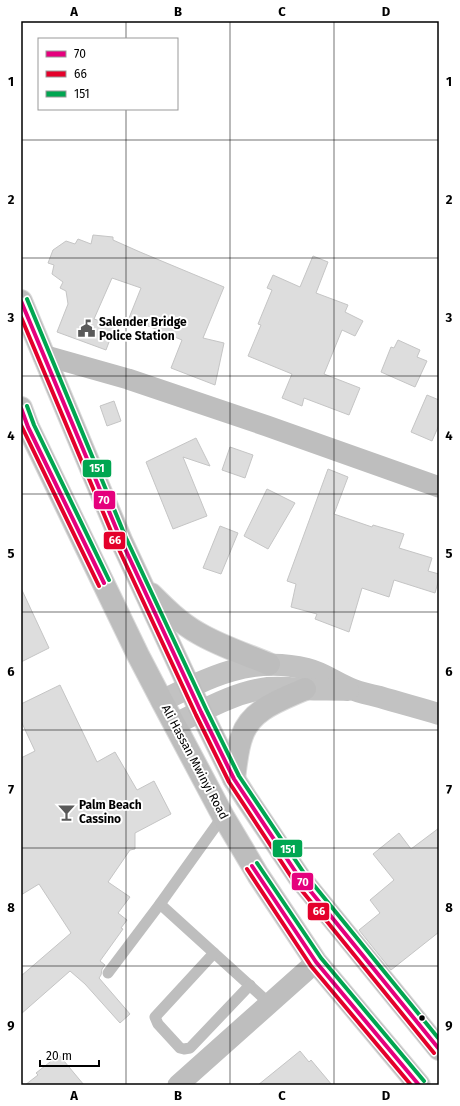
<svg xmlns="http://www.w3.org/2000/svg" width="460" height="1106" font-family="'Fira Sans',sans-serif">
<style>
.building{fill:#ddd;stroke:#c5c5c5}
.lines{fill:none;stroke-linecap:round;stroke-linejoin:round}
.highway-casing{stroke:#dbdbdb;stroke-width:24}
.lane{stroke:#bebebe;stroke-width:11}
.street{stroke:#bebebe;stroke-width:21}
.secondary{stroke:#c2c2c2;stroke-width:22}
.highway{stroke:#bdbdbd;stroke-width:22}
.bus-1-casing{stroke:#fff;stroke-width:7}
.bus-2-casing{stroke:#fff;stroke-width:7}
.bus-3-casing{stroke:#fff;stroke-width:7}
.bus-1{stroke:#e5007d;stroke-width:4}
.bus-2{stroke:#e4002b;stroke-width:4}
.bus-3{stroke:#00a651;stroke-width:4}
.grid{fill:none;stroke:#000;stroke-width:1;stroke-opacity:0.55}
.bus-dot{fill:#000;stroke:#fff;stroke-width:1.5}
.labels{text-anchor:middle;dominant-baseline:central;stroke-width:4;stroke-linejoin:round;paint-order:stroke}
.poi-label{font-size:12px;font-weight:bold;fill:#000;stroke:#fff;text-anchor:start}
.street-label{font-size:12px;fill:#000;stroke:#fff}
.line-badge{stroke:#fff;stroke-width:1.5}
.badge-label{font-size:11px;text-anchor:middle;font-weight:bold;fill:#fff}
.neatline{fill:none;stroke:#000;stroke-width:1.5}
.grid-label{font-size:13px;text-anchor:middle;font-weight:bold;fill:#000}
</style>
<rect width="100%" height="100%" fill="#fff"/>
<g class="building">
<polygon points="93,235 113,237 113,240 140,252 224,287 203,338 224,343 215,385 171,368 182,340 129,318 141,288 112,278 94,319 115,326 106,350 57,332 68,304 66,291 60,288 63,282 52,274 54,265 48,263 53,250 66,241 75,244 78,239 91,244"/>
<polygon points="313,256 328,262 316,293 348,305 345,312 363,321 355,336 342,330 324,374 360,388 349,415 304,398 302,406 282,398 292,374 248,356 261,325 258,324 272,290 267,288 273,275 300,287"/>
<polygon points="398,340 420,350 417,357 427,361 415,387 381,372 391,347 394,348"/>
<polygon points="427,395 439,400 439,425 432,441 411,432"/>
<polygon points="114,401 121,421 107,426 100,406"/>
<polygon points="196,438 210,466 183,457 207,516 173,529 146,462"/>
<polygon points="230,447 253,455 245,478 222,470"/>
<polygon points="328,469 348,477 334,514 372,527 373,525 404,534 399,548 432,558 428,571 439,574 439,579 435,593 394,580 389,597 362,588 349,632 315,619 317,614 291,607 296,584 287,581"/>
<polygon points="267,489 295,503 268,549 244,536"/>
<polygon points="220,526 238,533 221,574 203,568"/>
<polygon points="21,588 49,648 21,662"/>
<polygon points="60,685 97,762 115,752 137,790 154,781 171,814 135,833 135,849 130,850 108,882 130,897 118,913 127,920 121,928 123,929 100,961 105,965 102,969 101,975 99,978 130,1014 120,1023 85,984 70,971 21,1014 21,976 71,933 39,884 21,895 21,758 35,751 21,721 21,704"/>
<polygon points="439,828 439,932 391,970 359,930 380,913 370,900 394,880 373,854 399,833 411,849"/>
<polygon points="300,1051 309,1062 311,1060 332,1085 258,1085"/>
<polygon points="59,1055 84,1085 25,1085 38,1075 36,1073"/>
</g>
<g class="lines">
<defs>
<g id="highway">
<polyline points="21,301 121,540 201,712 234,779 246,798 299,877 439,1049"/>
<polyline points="21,408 28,427 138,655 162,701 223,816 258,875 316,962 419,1085"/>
<path d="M151 594C165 608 180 623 198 633 220 646 245 654 269 664"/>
<path d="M234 779C236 764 237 749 242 736 251 709 281 700 305 689"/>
</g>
</defs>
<use href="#highway" class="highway-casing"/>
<g class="lane">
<polyline points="160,904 269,1003"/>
<polyline points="214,953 155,1017 158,1024 180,1048 184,1049 190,1048 250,985"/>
<polyline points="108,973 160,904 223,816"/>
</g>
<g class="street">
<polyline points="43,355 128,379 267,426 439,487"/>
<polyline points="178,1085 316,962"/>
</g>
<g class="secondary">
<path d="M162 701C209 677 252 655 307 669 324 673 337 684 354 690 362 693 371 695 380 697 400 703 419 708 439 714"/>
<path d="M175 724C204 710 235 692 268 688 281 687 292 688 305 689 319 690 334 689 348 690"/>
</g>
<use href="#highway" class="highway"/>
<defs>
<g id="bus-1">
<polyline points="21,301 121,540 201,712 234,779 299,877 439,1049"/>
<polyline points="21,408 28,427 104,583"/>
<polyline points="252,866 316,962 419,1085"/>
</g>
<g id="bus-2">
<polyline points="21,317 116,543 196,715 229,782 294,881 434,1053"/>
<polyline points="21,425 99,586"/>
<polyline points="247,869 311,966 411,1085"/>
</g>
<g id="bus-3">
<polyline points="27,299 126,538 206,709 239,776 304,873 439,1039"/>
<polyline points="27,406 34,425 109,580"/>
<polyline points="257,863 321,958 424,1081"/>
</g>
</defs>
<use href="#bus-1" class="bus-1-casing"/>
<use href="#bus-2" class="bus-2-casing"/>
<use href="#bus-3" class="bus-3-casing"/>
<use href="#bus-1" class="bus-1"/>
<use href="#bus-2" class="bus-2"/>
<use href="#bus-3" class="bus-3"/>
</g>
<path class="grid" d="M126 21V39M230 21V1085M334 21V1085M126 109V1085M21 140H439M21 258H439M21 376H439M21 494H439M21 612H439M21 730H439M21 848H439M21 966H439"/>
<defs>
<symbol id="civic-bare" viewBox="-9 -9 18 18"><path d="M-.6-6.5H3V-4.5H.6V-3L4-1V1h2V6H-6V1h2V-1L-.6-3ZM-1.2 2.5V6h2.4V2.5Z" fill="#595959" stroke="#fff" stroke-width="2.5" paint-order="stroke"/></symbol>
<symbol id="bar-bare" viewBox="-9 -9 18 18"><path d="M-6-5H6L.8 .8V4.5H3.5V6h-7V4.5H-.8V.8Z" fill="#595959" stroke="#fff" stroke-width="2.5" paint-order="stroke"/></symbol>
</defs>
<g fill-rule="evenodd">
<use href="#civic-bare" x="74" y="316" width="25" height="25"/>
<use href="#bar-bare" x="54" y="800" width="25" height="25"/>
</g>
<circle class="bus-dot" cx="422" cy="1018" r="3.5"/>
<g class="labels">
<g class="poi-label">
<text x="99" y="322">Salender Bridge<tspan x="99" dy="14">Police Station</tspan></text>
<text x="79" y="805">Palm Beach<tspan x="79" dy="14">Cassino</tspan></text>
</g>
<g class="street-label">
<text transform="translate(195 762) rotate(62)">Ali Hassan Mwinyi Road</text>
</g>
</g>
<g class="line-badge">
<rect x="82" y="459" width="30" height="19" rx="4" fill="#00a651"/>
<rect x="93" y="490" width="23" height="20" rx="4" fill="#e5007d"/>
<rect x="103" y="531" width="23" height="19" rx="4" fill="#e4002b"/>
<rect x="272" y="839" width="31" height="19" rx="4" fill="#00a651"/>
<rect x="291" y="872" width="23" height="19" rx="4" fill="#e5007d"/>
<rect x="307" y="902" width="23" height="19" rx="4" fill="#e4002b"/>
</g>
<g class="badge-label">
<text x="97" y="472">151</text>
<text x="104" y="504">70</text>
<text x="115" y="544">66</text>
<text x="288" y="853">151</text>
<text x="303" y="886">70</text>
<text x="319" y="915">66</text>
</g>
<rect width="460" height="1106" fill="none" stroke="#ffffff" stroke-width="44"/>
<rect x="38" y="38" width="140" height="72" fill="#ffffff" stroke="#999999"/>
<rect x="46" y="51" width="20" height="6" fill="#e5007d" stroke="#999999"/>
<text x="74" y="58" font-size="12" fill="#000000">70</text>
<rect x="46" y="71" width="20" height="6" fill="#e4002b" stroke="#999999"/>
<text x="74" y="78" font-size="12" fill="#000000">66</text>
<rect x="46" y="91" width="20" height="6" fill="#00a651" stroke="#999999"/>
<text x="74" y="98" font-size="12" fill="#000000">151</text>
<path d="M40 1060v6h59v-6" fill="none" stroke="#000000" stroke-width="2"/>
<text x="46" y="1060" font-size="12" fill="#000000" stroke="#ffffff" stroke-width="3" paint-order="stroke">20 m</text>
<rect x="22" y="22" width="416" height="1062" class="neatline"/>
<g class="grid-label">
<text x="74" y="16">A</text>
<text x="178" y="16">B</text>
<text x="282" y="16">C</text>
<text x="386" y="16">D</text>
<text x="11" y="86">1</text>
<text x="449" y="86">1</text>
<text x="11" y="204">2</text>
<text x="449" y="204">2</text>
<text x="11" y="322">3</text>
<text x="449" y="322">3</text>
<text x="11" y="440">4</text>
<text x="449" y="440">4</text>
<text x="11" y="558">5</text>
<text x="449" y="558">5</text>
<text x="11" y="676">6</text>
<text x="449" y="676">6</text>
<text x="11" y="794">7</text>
<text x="449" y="794">7</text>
<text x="11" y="912">8</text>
<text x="449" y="912">8</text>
<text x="11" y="1030">9</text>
<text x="449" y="1030">9</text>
<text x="74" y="1100">A</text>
<text x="178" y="1100">B</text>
<text x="282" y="1100">C</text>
<text x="386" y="1100">D</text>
</g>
</svg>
